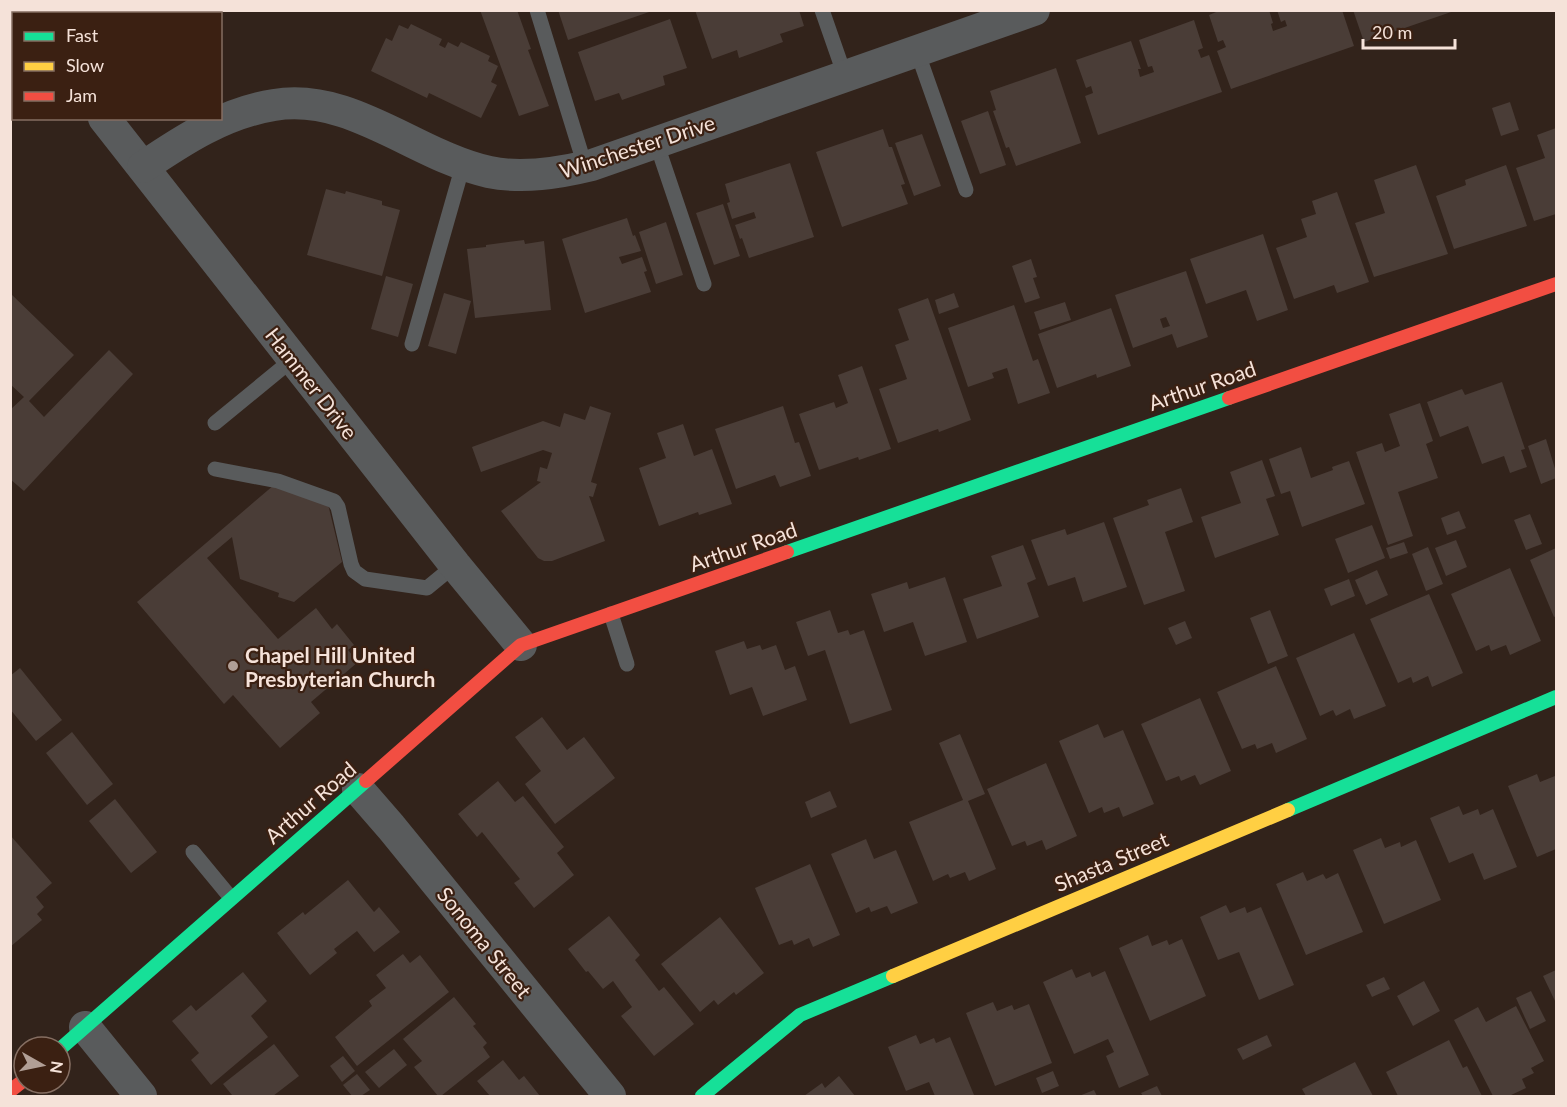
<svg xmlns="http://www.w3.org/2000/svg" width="1567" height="1107" font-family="Lato,sans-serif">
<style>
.building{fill:#4a3d37;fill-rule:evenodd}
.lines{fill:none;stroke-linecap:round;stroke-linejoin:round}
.lane{stroke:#595b5c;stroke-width:15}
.street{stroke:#595b5c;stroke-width:32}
.fast{stroke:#16e098;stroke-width:14}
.slow{stroke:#ffcf43;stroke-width:14}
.jam{stroke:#f24e42;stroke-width:14}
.poi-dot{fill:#b19f96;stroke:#3b2012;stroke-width:2}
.labels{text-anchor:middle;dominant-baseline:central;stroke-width:4.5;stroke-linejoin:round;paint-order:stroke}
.street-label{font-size:21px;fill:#f5e2d9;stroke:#3b2012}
.poi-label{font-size:21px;font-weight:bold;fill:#f5e2d9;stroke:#3b2012;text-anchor:start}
</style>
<rect width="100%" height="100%" fill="#32231b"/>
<g class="building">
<polygon points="480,10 517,10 531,49 528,50 549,106 519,116"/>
<polygon points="558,10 652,10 652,11 568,40"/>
<polygon points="695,10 799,10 804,26 780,34 783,42 739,58 737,50 712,59"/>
<polygon points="1221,10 1269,10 1273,23 1271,24 1273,31 1287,26 1285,20 1281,22 1277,10 1333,10 1333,12 1342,10 1354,46 1231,89 1217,51 1226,47 1223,40 1218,42 1209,15"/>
<polygon points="1353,10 1454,10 1454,11 1364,42"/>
<polygon points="670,19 687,68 663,76 665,85 622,100 619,93 595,101 578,52"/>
<polygon points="1194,20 1203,48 1198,50 1201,58 1209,55 1222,92 1098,135 1085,96 1093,93 1091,86 1086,88 1076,60 1131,41 1141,69 1138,69 1140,77 1154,72 1152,66 1148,67 1139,40"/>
<polygon points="411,24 442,39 439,45 445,48 448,42 458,47 461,42 490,56 488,61 498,66 491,82 497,85 481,118 429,93 427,98 371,71 386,38 392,41 399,25 408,29"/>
<polygon points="1056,68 1081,143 1016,166 1009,147 1006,148 993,111 996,110 990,91"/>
<polygon points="1510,102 1519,130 1501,136 1492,108"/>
<polygon points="988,111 1006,165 980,174 961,121"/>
<polygon points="1556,128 1556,214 1534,221 1516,168 1545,158 1537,135"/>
<polygon points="883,129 889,147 892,147 905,184 901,185 908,204 842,227 816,152"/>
<polygon points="922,134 941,186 914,196 895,143"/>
<polygon points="790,163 814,237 749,258 742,238 740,239 735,225 756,218 754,212 732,219 727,203 730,202 725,184"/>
<polygon points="1416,165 1448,254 1374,277 1355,223 1385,213 1374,180"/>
<polygon points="1506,165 1527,226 1454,249 1436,196 1466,185 1465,180"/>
<polygon points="326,189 345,194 346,191 382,201 382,205 400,210 382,276 307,255"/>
<polygon points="1337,192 1369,282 1337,293 1334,285 1294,299 1276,248 1307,237 1301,219 1316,214 1312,201"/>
<polygon points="723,204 740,256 714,265 696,213"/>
<polygon points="627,218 633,236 635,235 641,251 619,257 622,264 642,257 647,271 644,272 651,292 585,313 562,239"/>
<polygon points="666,222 683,275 656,284 639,232"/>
<polygon points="1263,234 1288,310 1257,321 1246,290 1206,304 1190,259"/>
<polygon points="524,240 525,244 544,241 551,310 475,318 467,249 486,247 486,245"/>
<polygon points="1031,259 1037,277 1033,278 1040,298 1025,303 1012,266"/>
<path d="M1186 271 1208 337 1177 348 1172 334 1133 348 1115 295ZM1166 317 1170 326 1163 328 1160 319Z"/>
<polygon points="386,276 413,284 398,337 371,329"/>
<polygon points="10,293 74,355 29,401 44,417 109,350 133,374 24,491 10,479 10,410 24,397 10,384"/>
<polygon points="444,293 471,301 456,354 428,346"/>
<polygon points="954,293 959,307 939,314 935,300"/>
<polygon points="928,298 971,420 939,432 938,429 898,443 879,389 907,379 895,345 909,340 898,309"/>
<polygon points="1065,302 1071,320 1040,330 1034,312"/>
<polygon points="1014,305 1033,361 1038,359 1050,393 1018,404 1007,368 992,373 994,378 968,387 948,328"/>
<polygon points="1111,308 1131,366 1097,378 1096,374 1057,388 1038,334"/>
<polygon points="862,366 891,449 859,460 858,457 819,470 799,414 834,402 836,408 848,403 838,375"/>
<polygon points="1502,382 1525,449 1521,450 1527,467 1510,473 1504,456 1482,464 1468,426 1440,437 1427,402 1462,389 1465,395"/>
<polygon points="1420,403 1433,441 1426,444 1438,478 1398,492 1413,536 1388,545 1356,452 1382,443 1385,452 1400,446 1389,414"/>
<polygon points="590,406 611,413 591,482 597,484 593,497 589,496 605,541 552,561 544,561 538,558 501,511 541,482 537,481 540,467 547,469 552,453 543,450 481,472 472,447 543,421 560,427 564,413 585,420"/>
<polygon points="783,406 795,443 799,442 811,476 780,487 775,475 736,489 715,429"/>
<polygon points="683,424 694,456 712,449 732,504 699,515 698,512 659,526 639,468 666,458 657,433"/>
<polygon points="1546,439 1556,472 1556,478 1541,484 1528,446"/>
<polygon points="1301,447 1311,478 1333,470 1332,467 1349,461 1365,504 1302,527 1290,491 1281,494 1269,459"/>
<polygon points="1262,460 1275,496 1266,499 1279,535 1215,558 1201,517 1241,503 1230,472"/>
<polygon points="274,485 328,504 342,562 294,602 278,597 279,593 240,579 232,537 207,558 278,639 316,608 332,629 337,624 354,645 348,650 358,662 311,702 320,713 280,748 233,695 224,704 137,602"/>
<polygon points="1181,488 1193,522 1165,532 1185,591 1144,605 1113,518 1149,505 1147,500"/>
<polygon points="1459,511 1466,528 1447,535 1441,518"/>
<polygon points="1530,514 1542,544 1526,550 1514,520"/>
<polygon points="1104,522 1127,587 1083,602 1075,577 1048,586 1031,540 1065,529 1067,535"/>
<polygon points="1372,525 1385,558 1348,573 1335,539"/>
<polygon points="1456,540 1467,567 1446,576 1435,548"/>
<polygon points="1404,542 1408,553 1390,559 1386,548"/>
<polygon points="1023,545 1036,579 1027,583 1039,617 977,639 963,599 1002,586 991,556"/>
<polygon points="1428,547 1443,584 1426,591 1412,554"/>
<polygon points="1556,548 1556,616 1554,617 1530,560"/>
<polygon points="1510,568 1541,641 1510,655 1506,645 1491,651 1489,645 1476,651 1451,594"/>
<polygon points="1377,570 1388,595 1366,605 1355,580"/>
<polygon points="945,577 967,642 925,656 913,622 884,632 871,594 907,582 909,589"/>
<polygon points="1349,579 1355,596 1331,606 1324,589"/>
<polygon points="1429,594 1463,673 1432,687 1428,676 1413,683 1411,677 1398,683 1370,619"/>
<polygon points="830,610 838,633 848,630 850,635 864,630 892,710 850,724 825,650 808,656 796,622"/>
<polygon points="1270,610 1288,656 1268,664 1250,618"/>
<polygon points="1185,621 1192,638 1176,645 1168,628"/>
<polygon points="1354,633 1386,706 1354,719 1350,709 1336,716 1333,710 1320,716 1296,658"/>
<polygon points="744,641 747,649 760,645 762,650 776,645 785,670 795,666 807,700 763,716 752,687 730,695 715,651"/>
<polygon points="1276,666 1307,739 1276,753 1272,743 1257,749 1255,744 1242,749 1217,692"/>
<polygon points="20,668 62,720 36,741 10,709 10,676"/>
<polygon points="1200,698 1231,771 1200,785 1195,775 1181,781 1179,776 1166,781 1141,724"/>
<polygon points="542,717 567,750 584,737 615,778 555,824 525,784 541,771 515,737"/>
<polygon points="1098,724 1104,738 1123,730 1154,804 1123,817 1119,807 1104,813 1102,807 1089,813 1059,741"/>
<polygon points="72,732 113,784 87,805 46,753"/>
<polygon points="960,734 985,794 968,801 996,869 969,881 965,872 950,878 948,874 933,881 909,822 963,800 939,743"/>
<polygon points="1046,763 1077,836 1046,850 1042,840 1027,846 1025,841 1012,846 987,789"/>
<polygon points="1537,774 1540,782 1555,776 1556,780 1556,849 1537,857 1508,786"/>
<polygon points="498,781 515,802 523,796 564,847 557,853 574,875 534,908 514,883 520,879 482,832 477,837 458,814"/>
<polygon points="830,791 837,807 811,818 805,802"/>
<polygon points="115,799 157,852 131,873 89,821"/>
<polygon points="1459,806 1463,815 1478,809 1480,815 1493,809 1517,867 1484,880 1473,853 1449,863 1430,818"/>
<polygon points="10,835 52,883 36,897 44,907 37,914 42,920 10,947"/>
<polygon points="1381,838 1385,848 1400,842 1401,847 1416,840 1441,900 1384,924 1353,850"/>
<polygon points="866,839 874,859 896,850 918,903 891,914 887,906 871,912 869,907 856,913 831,854"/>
<polygon points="810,864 840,935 813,947 809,938 794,945 792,940 779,945 755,888"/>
<polygon points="1303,872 1307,881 1323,874 1326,879 1338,873 1363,932 1306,955 1276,884"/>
<polygon points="348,880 374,912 379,907 400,932 374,952 357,931 334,949 337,953 310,975 277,933 303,912 305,915"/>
<polygon points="1226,905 1230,913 1245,907 1247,913 1261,907 1294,985 1259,1000 1239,952 1218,960 1200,917"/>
<polygon points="609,916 640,955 635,960 659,991 664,987 694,1024 654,1056 621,1016 632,1007 613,981 603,989 588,971 586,972 568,949"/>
<polygon points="720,917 764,973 736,995 734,992 718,1005 714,1000 700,1012 661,964"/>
<polygon points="1148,935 1152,946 1167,940 1169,945 1182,939 1206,996 1150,1021 1119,948"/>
<polygon points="403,954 410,963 420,955 449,992 357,1066 335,1037 372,1006 369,1001 386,988 376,975"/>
<polygon points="1072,969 1076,978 1090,972 1092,977 1105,971 1149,1075 1119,1088 1106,1056 1114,1052 1108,1039 1074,1054 1043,982"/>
<polygon points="1556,970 1556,1003 1543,976"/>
<polygon points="243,972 267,1001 251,1016 268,1037 211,1085 191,1060 199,1053 172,1021 191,1005 196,1011"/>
<polygon points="1384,977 1390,989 1372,997 1366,985"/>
<polygon points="1424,981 1440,1011 1413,1026 1397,996"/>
<polygon points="1531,991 1546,1021 1530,1029 1516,998"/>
<polygon points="454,997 476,1024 473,1026 487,1043 483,1047 490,1057 441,1096 438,1096 414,1067 422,1061 403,1039"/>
<polygon points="993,1002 997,1011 1012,1005 1014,1010 1029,1004 1052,1063 995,1086 966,1013"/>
<polygon points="1516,1006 1544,1061 1531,1068 1534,1073 1522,1079 1526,1088 1509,1096 1493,1096 1454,1020 1478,1007 1486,1022"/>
<polygon points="916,1035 920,1044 934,1038 936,1043 950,1037 974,1095 935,1096 929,1082 906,1091 888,1047"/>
<polygon points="1267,1035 1272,1046 1243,1060 1237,1049"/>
<polygon points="1449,1040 1463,1068 1467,1066 1482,1096 1398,1096 1386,1072"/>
<polygon points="274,1044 299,1076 273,1096 230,1096 232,1095 223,1084"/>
<polygon points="394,1049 407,1065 379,1088 365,1072"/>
<polygon points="343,1056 355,1071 342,1082 330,1066"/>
<polygon points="503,1060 519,1080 524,1076 540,1096 490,1096 477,1081"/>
<polygon points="1355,1062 1373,1096 1306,1096 1302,1089"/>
<polygon points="1053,1071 1059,1086 1042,1093 1036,1078"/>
<polygon points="357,1074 370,1090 361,1096 352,1096 343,1085"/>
<polygon points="839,1076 855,1096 804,1096 822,1083 825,1088"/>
<polygon points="1157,1086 1162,1096 1143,1096 1141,1093"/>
<polygon points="1094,1090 1097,1096 1079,1096"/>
</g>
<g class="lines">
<g class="lane">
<polyline points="537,10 585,166"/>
<polyline points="822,10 845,76"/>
<polyline points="917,51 966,190"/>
<polyline points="656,142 704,284"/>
<polyline points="412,344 463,165"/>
<polyline points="215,423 293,359"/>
<polyline points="215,469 278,481 334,501 338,507 351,564 354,571 365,579 427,588 455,565"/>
<polyline points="611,614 627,664"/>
<polyline points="193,852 231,898"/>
</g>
<g class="street">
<polyline points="19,10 21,14"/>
<polyline points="104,118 455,565 521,645"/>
<path d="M143 167C183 140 224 113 274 105 351 92 416 156 489 172 523 179 559 173 592 165L1034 10"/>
<polyline points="358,789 391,827 610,1096"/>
<polyline points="85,1027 141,1096"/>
</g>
<g class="fast">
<polyline points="787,552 1229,398"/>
<polyline points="1288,810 1556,697"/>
<polyline points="60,1049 366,781"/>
<polyline points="702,1096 800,1015 893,976"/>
</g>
<polyline class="slow" points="893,976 1288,810"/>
<g class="jam">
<polyline points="1229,398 1556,284"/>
<polyline points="366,781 521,645 787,552"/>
<polyline points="10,1091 24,1080"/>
</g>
</g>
<circle class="poi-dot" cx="233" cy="666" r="6"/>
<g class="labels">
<g class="street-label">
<text transform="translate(637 146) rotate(-18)">Winchester Drive</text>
<text transform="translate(312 383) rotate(52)">Hammer Drive</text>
<text transform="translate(1202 385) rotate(-19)">Arthur Road</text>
<text transform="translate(743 546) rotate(-19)">Arthur Road</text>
<text transform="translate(310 802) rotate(-41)">Arthur Road</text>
<text transform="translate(1111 861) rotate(-23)">Shasta Street</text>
<text transform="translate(485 942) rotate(51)">Sonoma Street</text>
</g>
<g class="poi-label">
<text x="245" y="654">Chapel Hill United<tspan x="245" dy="24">Presbyterian Church</tspan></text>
</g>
</g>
<rect width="1567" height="1107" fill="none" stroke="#f5e2d9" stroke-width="24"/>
<rect x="12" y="12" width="210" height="108" fill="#3b2012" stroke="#856e62" stroke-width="1.5"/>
<rect x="24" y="32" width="30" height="9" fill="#16e098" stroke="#856e62" stroke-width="1.5"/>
<text x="66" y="42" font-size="18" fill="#f5e2d9">Fast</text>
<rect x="24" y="62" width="30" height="9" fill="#ffcf43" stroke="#856e62" stroke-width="1.5"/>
<text x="66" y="72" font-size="18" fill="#f5e2d9">Slow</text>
<rect x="24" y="92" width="30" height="9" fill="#f24e42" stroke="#856e62" stroke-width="1.5"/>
<text x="66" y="102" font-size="18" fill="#f5e2d9">Jam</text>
<g transform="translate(42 1065) rotate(99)"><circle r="28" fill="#3b2012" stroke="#856e62" stroke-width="1.5"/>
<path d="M0-4.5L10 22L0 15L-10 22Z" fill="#b19f96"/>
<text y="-9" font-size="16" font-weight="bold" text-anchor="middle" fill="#f5e2d9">N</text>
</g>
<path d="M1363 39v9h92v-9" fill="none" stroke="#f5e2d9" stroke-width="3"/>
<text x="1372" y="39" font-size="18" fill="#f5e2d9" stroke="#3b2012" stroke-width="4.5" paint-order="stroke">20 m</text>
</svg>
